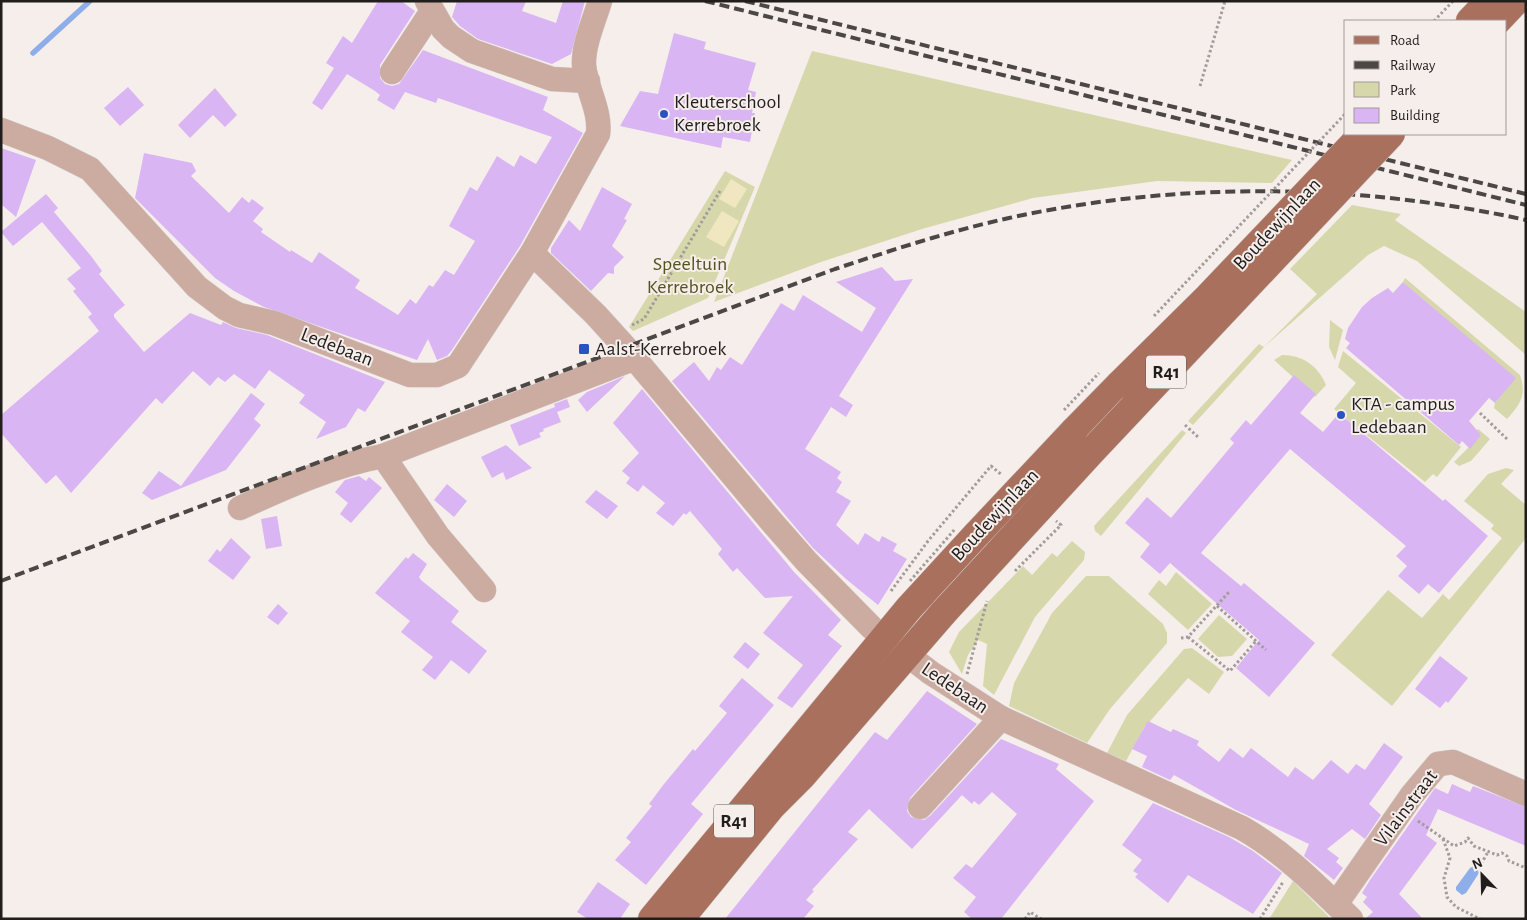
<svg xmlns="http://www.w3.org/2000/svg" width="1527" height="920" font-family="'Alegreya Sans',sans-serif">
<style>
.green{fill:#d6d8ab}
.sand{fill:#f0e7c1}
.water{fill:#8daee9}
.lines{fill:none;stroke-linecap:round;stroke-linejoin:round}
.stream{stroke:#8daee9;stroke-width:5.5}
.building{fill:#d9b5f3}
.minor-casing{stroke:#cfc8c6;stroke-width:25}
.major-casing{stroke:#cfc8c6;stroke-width:29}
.path{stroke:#a29c9a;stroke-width:3;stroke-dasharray:2.5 2.5;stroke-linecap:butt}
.minor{stroke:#ccaba1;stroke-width:24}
.major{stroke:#aa705e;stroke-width:28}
.rail{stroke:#4b4745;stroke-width:4;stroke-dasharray:10 5;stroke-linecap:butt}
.major-bridge-casing{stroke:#cfc8c6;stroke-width:29;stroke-linecap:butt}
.path-bridge{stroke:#a29c9a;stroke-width:3;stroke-dasharray:2.5 2.5;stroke-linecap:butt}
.major-bridge{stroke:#aa705e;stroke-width:28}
.poi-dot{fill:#2a52c1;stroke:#f6eeeb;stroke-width:2}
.labels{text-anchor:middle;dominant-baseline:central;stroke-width:4;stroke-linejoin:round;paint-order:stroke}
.shield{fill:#f6eeeb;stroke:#605c59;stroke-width:1}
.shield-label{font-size:19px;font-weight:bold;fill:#201d1b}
.poi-label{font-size:20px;fill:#201d1b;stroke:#f6eeeb;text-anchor:start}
.street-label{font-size:20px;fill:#201d1b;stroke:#f6eeeb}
.park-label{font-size:20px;fill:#52541f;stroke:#f6eeeb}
</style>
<rect width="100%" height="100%" fill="#f6eeeb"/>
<g class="green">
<polygon points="812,51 1292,160 1272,183 1157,181 1033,198 922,229 821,262 714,302"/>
<polygon points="725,171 755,187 708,298 633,331 629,327"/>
<polygon points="1352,205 1401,214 1395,220 1526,312 1526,355 1417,261 1384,246 1368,255 1264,347 1193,425 1188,421 1259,344 1264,347 1317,294 1290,269"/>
<path d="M1405 278 1520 375C1527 395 1520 405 1507 419L1494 408 1495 403 1515 378 1403 282Z"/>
<polygon points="1330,320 1343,330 1335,360 1329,347"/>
<polygon points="1343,351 1461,447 1437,477 1433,474 1425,482 1334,409 1356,383 1338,367"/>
<path d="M1282 355C1303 355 1318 366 1326 385L1315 397 1274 360Z"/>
<polygon points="1478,429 1490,439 1471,461 1459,466 1454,462 1481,435 1476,431"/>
<polygon points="1182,430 1186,433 1101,536 1095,531 1094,526"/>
<polygon points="1506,468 1514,470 1501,484 1526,505 1526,538 1392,706 1331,655 1388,590 1422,618 1443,594 1449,600 1502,538 1491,529 1494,525 1464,501 1488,474"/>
<polygon points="1072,541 1085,552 1084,560 1035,617 994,695 983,686 987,644 978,640 968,655 962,674 949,652 959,632 1023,566 1032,575 1052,553 1057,557"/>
<polygon points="1176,572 1212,604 1188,630 1148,594 1159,580 1166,586"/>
<polygon points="1086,576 1109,576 1163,624 1167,633 1167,643 1110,709 1087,743 1009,706 1014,683 1052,613"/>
<polygon points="1219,615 1247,639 1232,656 1218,657 1198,639"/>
<polygon points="1192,648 1224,672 1209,694 1188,678 1144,728 1126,761 1107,753 1127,715 1184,649"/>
<polygon points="1293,881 1331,919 1269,919"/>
</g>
<g class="sand">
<polygon points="731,179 747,189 735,208 719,199"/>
<polygon points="722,211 739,221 724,247 706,237"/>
</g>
<polygon class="water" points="1474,866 1478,869 1479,873 1466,893 1462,895 1456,890 1456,887 1470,868"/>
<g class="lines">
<polyline class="stream" points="33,53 90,1"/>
</g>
<g class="building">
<polygon points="378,1 401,1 415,11 380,65 380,78 385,84 392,86 399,84 423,50 548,97 543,110 583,133 520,246 452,350 447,356 437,360 428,339 417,360 264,307 234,291 215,278 135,198 144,153 192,163 196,171 191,176 229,213 242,197 249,203 252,199 264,208 253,221 263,229 261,232 290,252 291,250 312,263 319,252 360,280 355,288 398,315 410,299 416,304 429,285 433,287 445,270 454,275 475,241 449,226 470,187 477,191 497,156 514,167 520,155 536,164 552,137 438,98 436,103 405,92 394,110 377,100 380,95 375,91 347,74 322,110 312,103 334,68 326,63 343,36 352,43"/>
<polygon points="457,1 526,1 522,11 556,23 563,1 585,1 571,54 552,64 478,39 460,26 452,17"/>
<polygon points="674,33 706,42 704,49 756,63 748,90 756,92 752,113 755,113 750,142 723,137 721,148 620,126 640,91 658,94"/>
<polygon points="128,87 144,105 120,126 104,108"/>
<polygon points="215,88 237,115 225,127 213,115 190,138 178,125"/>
<polygon points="1,148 36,160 16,217 1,204"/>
<polygon points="602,187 632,204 624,219 627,220 612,246 624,257 614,267 614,274 608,273 591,291 551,253 551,248 569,220 580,231"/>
<polygon points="46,194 58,208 54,212 91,256 102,271 99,274 125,305 114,314 114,317 144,352 190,313 221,325 223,322 236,328 267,335 385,382 365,412 358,408 346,427 316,439 326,422 299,403 305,395 269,370 255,389 234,374 225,382 218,377 210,386 193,371 162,404 156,398 71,493 56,475 46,484 1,433 1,415 99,331 88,317 92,314 73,291 76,289 67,279 81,268 42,222 13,246 1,232"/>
<polygon points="882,267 895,281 913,279 839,396 853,405 846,417 831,407 805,449 841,472 837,478 842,482 836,492 851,501 836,525 858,545 865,533 879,542 882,536 897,544 893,551 907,559 878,605 846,579 813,548 672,381 694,362 709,381 717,367 721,370 730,357 742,365 781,303 794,311 803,295 862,332 876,308 836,282"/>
<polygon points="1403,282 1516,378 1495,403 1489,398 1469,421 1481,435 1470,449 1462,441 1459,445 1346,348 1350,343 1345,339 1348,328 1362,307 1372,298 1388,288 1393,293"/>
<polygon points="1294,375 1316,394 1300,413 1323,432 1339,413 1443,501 1445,499 1488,536 1439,593 1428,584 1419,594 1398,576 1407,566 1396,556 1406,546 1290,449 1201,553 1241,586 1244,583 1315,643 1269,697 1236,668 1259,640 1170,563 1160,574 1140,557 1150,544 1125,523 1147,497 1171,518 1234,443 1230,439 1246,420 1251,425"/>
<polygon points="625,376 587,412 578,400 587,392"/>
<polygon points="642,389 794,572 841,620 828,635 842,646 792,708 777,698 803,665 763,633 793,596 765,598 737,568 733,572 718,554 722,549 690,511 686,515 684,513 673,526 656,513 665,503 643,485 638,492 626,483 630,478 622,471 639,453 613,423"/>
<polygon points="251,393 265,404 254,419 261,425 226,470 152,500 142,493 159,471 181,486"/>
<polygon points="567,399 570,407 557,412 561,422 543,429 544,431 539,433 541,437 519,446 510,425 555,407 554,404"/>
<polygon points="506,445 532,468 506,480 503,472 492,478 481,457"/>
<polygon points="359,476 366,481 369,477 382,488 351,523 340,514 348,503 335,492 345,480"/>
<polygon points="447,484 467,501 454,517 434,500"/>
<polygon points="596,490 618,506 607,519 585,502"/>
<polygon points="277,516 282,546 266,549 261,519"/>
<polygon points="231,538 251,557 233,580 208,561 217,549 220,552"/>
<polygon points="413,553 427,564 419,577 421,580 459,611 451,622 487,651 469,674 451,660 435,680 422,670 433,657 401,632 410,621 375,593 406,557 408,559"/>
<polygon points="278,604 288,613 278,625 267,617"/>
<polygon points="745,642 760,654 748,669 733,657"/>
<polygon points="1440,656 1468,678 1448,703 1446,701 1440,708 1415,689"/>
<polygon points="742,678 774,705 691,804 703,814 646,885 615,860 631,842 626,838 652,806 649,804 664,784 693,749 695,751 727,713 719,706"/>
<polygon points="927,691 977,724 910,798 907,811 911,817 924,820 930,816 1001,739 1059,764 1056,769 1094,801 1001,919 972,919 964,912 976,897 953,878 966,864 972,868 1017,814 992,792 979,805 974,801 972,804 962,795 912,849 869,809 848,832 858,839 812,890 814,891 806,900 814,906 803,919 725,919 875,732 887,740"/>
<polygon points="1148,721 1171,732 1173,729 1199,741 1197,745 1219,762 1230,748 1243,758 1251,748 1288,777 1295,767 1313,780 1331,760 1348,774 1356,764 1365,770 1384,743 1403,757 1369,804 1381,815 1365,839 1352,829 1327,849 1339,858 1336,862 1343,868 1334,880 1304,856 1309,844 1236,810 1174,775 1170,780 1142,767 1147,756 1132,749"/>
<polygon points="1452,784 1470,792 1473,786 1526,807 1526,846 1438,809 1426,835 1437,843 1399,894 1423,919 1365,919 1373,912 1363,902 1367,897 1362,893 1370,880 1435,788 1448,794"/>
<polygon points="1153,803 1229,837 1253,851 1282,873 1253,914 1188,875 1168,903 1135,877 1138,874 1133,871 1142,860 1122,845"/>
<polygon points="598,882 630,904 620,919 588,919 577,912"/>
</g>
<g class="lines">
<defs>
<g id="minor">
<polyline points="427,1 443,29 451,37 472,51 552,79 588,81"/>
<polyline points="392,72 432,11"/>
<path d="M1 130 48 148 90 169 197 287 225 308 239 315 274 323 410 375H437L458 366 532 253 598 134C601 110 586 89 584 65 583 45 594 21 600 1"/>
<path d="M532 253 596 315 625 347 771 521 807 562 872 628 931 673 1001 718 1242 828C1284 852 1316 885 1351 919"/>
<polyline points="383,456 438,536 484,590"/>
<path d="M240 508C285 487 334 465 383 456L635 358"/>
<polyline points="920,807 1001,718"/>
<polyline points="1336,904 1412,795 1438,764 1453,762 1526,794"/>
</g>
<g id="major">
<polyline points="1470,21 1489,1"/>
<polyline points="1497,21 1516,1"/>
<polyline points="1073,432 1120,384"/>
<polyline points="652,919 909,608 977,534"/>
<polyline points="680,919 772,806 802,776 944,612"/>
</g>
</defs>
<use href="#minor" class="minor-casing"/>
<use href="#major" class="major-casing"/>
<g class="path">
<polyline points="1434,21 1453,1"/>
<polyline points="1200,86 1225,1"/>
<polyline points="632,325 644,319 720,191"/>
<polyline points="1480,413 1507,439"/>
<polyline points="1185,425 1198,437"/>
<polyline points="1015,571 1061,525 1056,521"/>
<polyline points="891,591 928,541 991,466 1002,475"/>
<polyline points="1217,606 1266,650"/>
<polyline points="1188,637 1230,671 1256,641"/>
<polyline points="1181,638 1188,637 1229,592"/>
<polyline points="967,674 987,601"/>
<polyline points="1418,821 1454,846 1465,842 1468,838 1474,846 1497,855 1502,853 1507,856 1509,861 1526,868"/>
<polyline points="1443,839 1450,858 1444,878 1447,897 1456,907 1480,919"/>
<polyline points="1481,864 1488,852"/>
<polyline points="1025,919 1030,912 1041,919"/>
<polyline points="1260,919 1283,882"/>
</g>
<use href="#minor" class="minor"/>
<use href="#major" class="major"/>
<g class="rail">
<polyline points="705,1 1526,205"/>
<polyline points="745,1 1526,194"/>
<path d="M1 581 835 269C892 250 950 231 1009 218 1178 181 1357 183 1526 220"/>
</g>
<defs>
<g id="major-bridge">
<polyline points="1120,384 1208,297 1363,134"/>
<polyline points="977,534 1073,432"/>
<polyline points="944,612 1092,451 1391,134"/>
</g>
</defs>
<use href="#major-bridge" class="major-bridge-casing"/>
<g class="path-bridge">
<polyline points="1154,316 1346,113"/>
<polyline points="1064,410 1099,373"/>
<polyline points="910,581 955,529"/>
</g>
<use href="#major-bridge" class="major-bridge"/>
</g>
<g class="poi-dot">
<circle cx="664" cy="114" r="5"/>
<rect x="578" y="343" width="12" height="12" rx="2.5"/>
<circle cx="1341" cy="415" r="5"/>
</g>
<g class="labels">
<g class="shield">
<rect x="1146" y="355.5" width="40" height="33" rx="4"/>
<rect x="714" y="804.5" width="40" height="33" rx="4"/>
</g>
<g class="shield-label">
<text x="1166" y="372">R41</text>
<text x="734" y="821">R41</text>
</g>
<g class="poi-label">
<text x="674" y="102">Kleuterschool<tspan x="674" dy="23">Kerrebroek</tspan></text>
<text x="595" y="349">Aalst-Kerrebroek</text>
<text x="1351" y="404">KTA - campus<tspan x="1351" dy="23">Ledebaan</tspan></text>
</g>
<g class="street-label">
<text transform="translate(1277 224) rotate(-47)">Boudewijnlaan</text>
<text transform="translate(337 347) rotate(21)">Ledebaan</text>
<text transform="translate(995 515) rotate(-47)">Boudewijnlaan</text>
<text transform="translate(955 688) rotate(34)">Ledebaan</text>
<text transform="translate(1406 808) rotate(-53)">Vilainstraat</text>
</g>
<g class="park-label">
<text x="690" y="264">Speeltuin<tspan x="690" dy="23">Kerrebroek</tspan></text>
</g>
</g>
<rect width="1527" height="920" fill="none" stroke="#201d1b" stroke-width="5"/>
<rect x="1344" y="20" width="162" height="115" fill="#f6eeeb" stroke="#a09a98"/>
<rect x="1354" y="36" width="25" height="8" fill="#aa705e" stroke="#a09a98"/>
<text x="1390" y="45" font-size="15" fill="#201d1b">Road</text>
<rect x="1354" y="61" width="25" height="8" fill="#4b4745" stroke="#a09a98"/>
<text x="1390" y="70" font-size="15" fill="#201d1b">Railway</text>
<rect x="1354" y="82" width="25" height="15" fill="#d6d8ab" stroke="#a09a98"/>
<text x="1390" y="95" font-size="15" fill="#201d1b">Park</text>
<rect x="1354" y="108" width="25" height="15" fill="#d9b5f3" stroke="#a09a98"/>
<text x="1390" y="120" font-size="15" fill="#201d1b">Building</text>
<g transform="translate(1482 875) rotate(337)" stroke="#f6eeeb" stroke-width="4" paint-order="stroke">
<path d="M0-4L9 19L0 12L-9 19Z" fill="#201d1b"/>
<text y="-8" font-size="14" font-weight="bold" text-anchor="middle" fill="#201d1b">N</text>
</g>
</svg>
